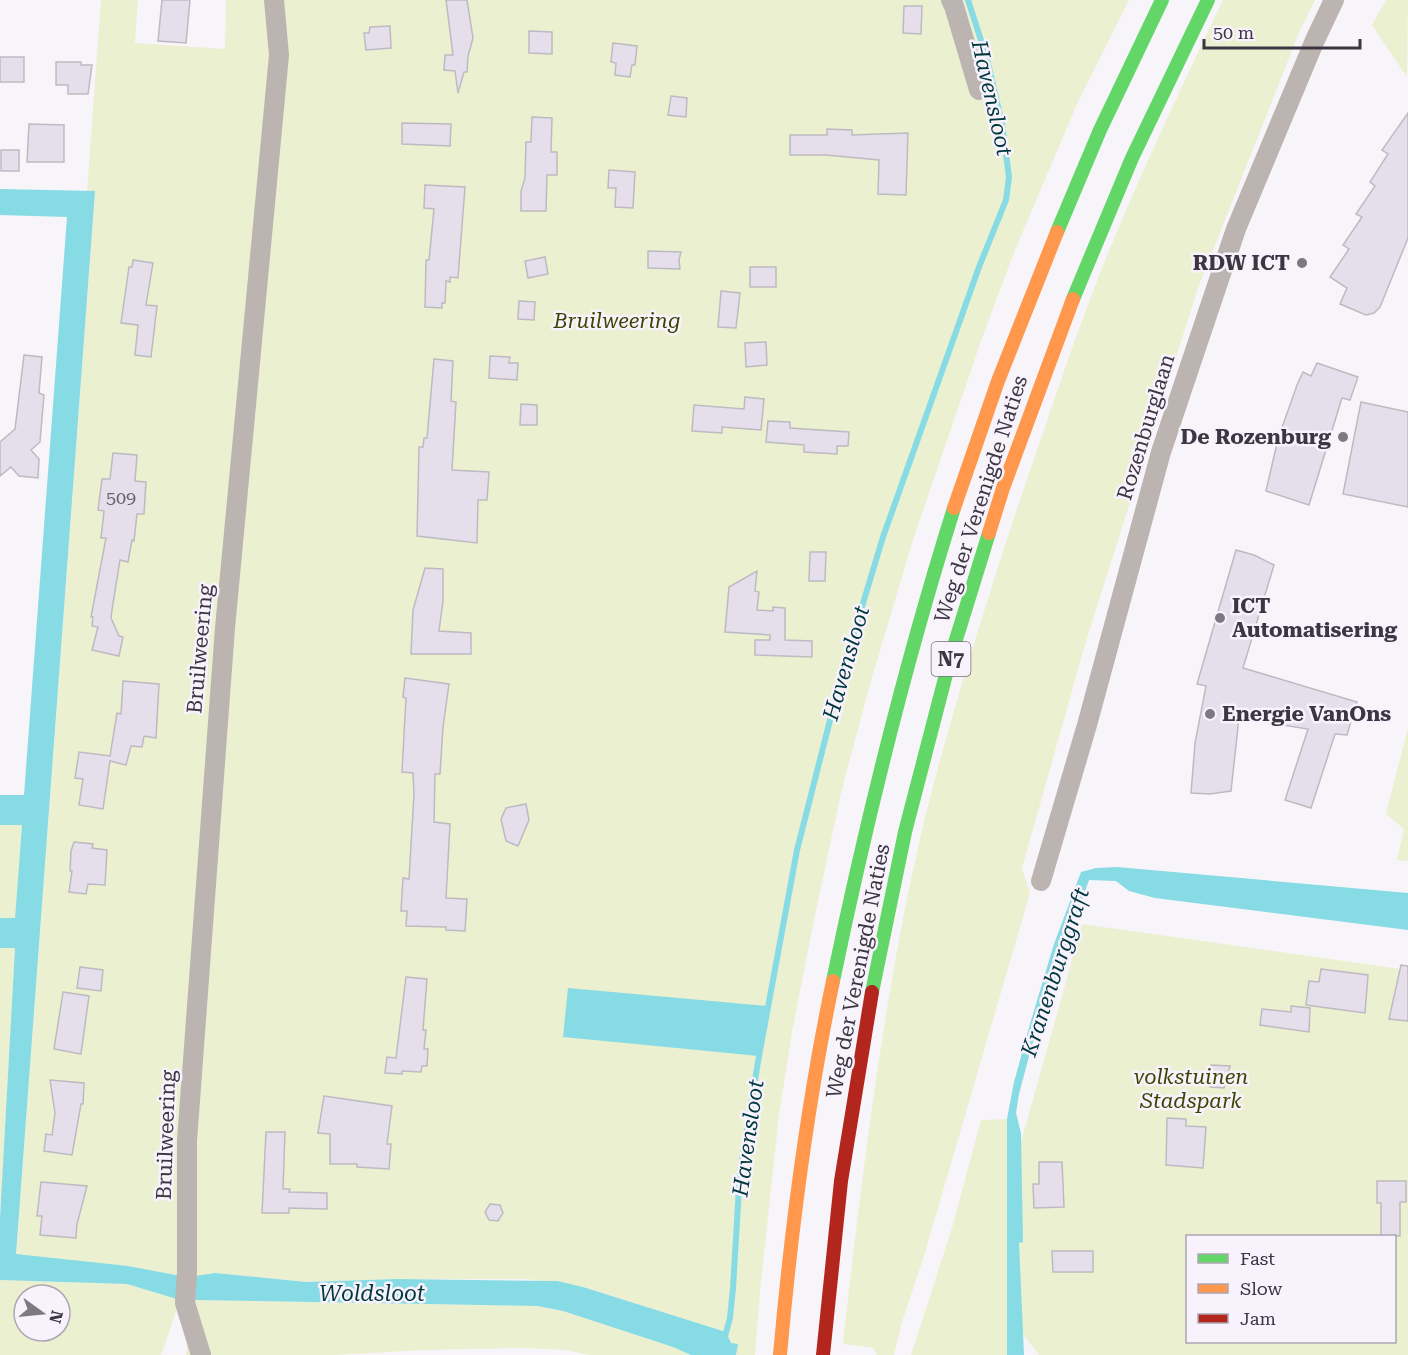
<svg xmlns="http://www.w3.org/2000/svg" width="1408" height="1355" font-family="'Roboto Serif',serif">
<style>
.green{fill:#ebf0d1;fill-rule:evenodd}
.water{fill:#87dbe4}
.lines{fill:none;stroke-linecap:round;stroke-linejoin:round}
.stream{stroke:#87dbe4;stroke-width:6}
.building{fill:#e5deeb;stroke:#bebac1;stroke-width:1.5}
.street{stroke:#bcb4b1;stroke-width:20}
.fast{stroke:#63d668;stroke-width:14}
.slow{stroke:#ff974d;stroke-width:14}
.jam{stroke:#b3261e;stroke-width:14}
.poi-dot{fill:#7d7982;stroke:#f8f2fd;stroke-width:2}
.labels{text-anchor:middle;dominant-baseline:central;stroke-width:5;stroke-linejoin:round;paint-order:stroke}
.number-label{font-size:18px;fill:#66616c}
.shield{fill:#f8f2fd;stroke:#746e79;stroke-width:1.5}
.shield-label{font-size:20px;font-weight:bold;fill:#3b3641}
.poi-label{font-size:21px;font-weight:bold;fill:#3b3641;stroke:#f8f2fd;text-anchor:end}
.park-label{font-size:21px;font-style:italic;fill:#3d4503;stroke:#f8f2fd}
.street-label{font-size:21px;fill:#3b3641;stroke:#f8f2fd}
.water-label{font-size:22px;font-style:italic;fill:#00393d;stroke:#f8f2fd}
</style>
<rect width="100%" height="100%" fill="#f8f5fa"/>
<g class="green">
<polygon points="101,0 138,0 135,43 225,49 226,0 1129,0 1077,104 1015,250 981,341 913,540 870,684 841,793 815,915 792,1032 779,1115 760,1291 755,1355 734,1355 737,1355 726,1332 583,1287 527,1279 397,1279 306,1282 215,1273 205,1276 181,1276 127,1266 16,1255 95,191 87,191"/>
<path d="M1223 0H1315L1301 28 1198 288 1087 638 1022 868 1030 893 924 1256 902 1322 894 1355H877L873 1348 843 1344 845 1324C862 1177 880 1029 910 884 930 788 958 695 987 602 1005 544 1024 487 1044 430 1066 364 1089 298 1116 234 1149 155 1186 78 1223 0Z"/>
<polygon points="1386,0 1408,0 1407,77 1372,25"/>
<polygon points="1408,728 1408,861 1397,860 1404,829 1386,814"/>
<polygon points="22,824 15,919 15,948 0,1218 0,825"/>
<path d="M1082 924 1408 970V1355H1039L1007 1314V1355H911L952 1228 981 1120 1007 1119 1008 1189ZM1188 1236H1394V1342H1188Z"/>
<path d="M0 1280 127 1284 180 1300 161 1355H0ZM24 1295H60V1331H24Z"/>
<polygon points="193,1300 538,1306 563,1311 673,1347 691,1355 590,1355 566,1350 527,1348 424,1350 334,1355 186,1355"/>
</g>
<g class="water">
<polygon points="0,189 95,191 16,1254 128,1266 181,1276 180,1300 127,1284 0,1280 0,1218 15,948 0,948 0,918 15,918 22,825 0,825 0,795 24,795 67,217 0,215"/>
<polygon points="1117,867 1408,893 1408,930 1155,898 1129,891 1116,881 1089,880 1059,966 1049,1005 1032,1045 1019,1094 1016,1113 1021,1133 1023,1242 1019,1243 1024,1355 1007,1355 1007,1119 1014,1082 1030,1024 1054,944 1081,872 1096,868"/>
<polygon points="568,988 768,1006 759,1056 563,1037"/>
<polygon points="215,1273 306,1282 397,1279 557,1281 583,1287 726,1332 731,1343 738,1344 736,1355 691,1355 673,1347 563,1311 538,1306 193,1300 195,1276"/>
</g>
<g class="lines">
<polyline class="stream" points="724,1340 730,1318 733,1288 740,1171 759,1056 797,850 842,673 883,537 979,267 1006,200 1009,177 1002,124 987,59 968,0"/>
</g>
<g class="building">
<polygon points="162,0 190,0 186,43 158,41"/>
<polygon points="446,0 467,0 473,38 468,56 467,72 464,72 458,93 455,71 444,70 445,55 453,55"/>
<polygon points="904,6 922,6 921,34 903,33"/>
<polygon points="390,26 391,48 366,50 364,33 369,33 370,27"/>
<polygon points="529,31 552,32 552,54 529,53"/>
<polygon points="613,43 637,46 635,65 632,65 630,77 615,75 616,63 611,62"/>
<rect x="0" y="57" width="24" height="25"/>
<polygon points="56,62 81,62 81,65 92,65 88,94 68,94 68,85 56,85"/>
<polygon points="671,96 687,98 686,117 668,115"/>
<polygon points="1408,113 1408,238 1380,307 1374,313 1366,315 1340,304 1347,288 1330,277 1349,249 1343,245 1362,217 1356,214 1375,186 1370,182 1388,154 1382,150"/>
<polygon points="532,117 552,118 551,152 557,152 557,175 547,175 546,211 521,211 521,191 525,178 526,142 531,142"/>
<polygon points="402,123 451,124 450,146 402,144"/>
<polygon points="29,124 64,125 64,162 27,162"/>
<polygon points="827,129 852,130 852,135 908,133 906,195 878,194 879,160 826,155 790,155 790,135 827,135"/>
<rect x="1" y="150" width="18" height="21"/>
<polygon points="609,170 635,172 633,208 615,207 616,188 608,188"/>
<polygon points="425,185 465,187 458,278 450,277 450,282 446,281 445,303 442,303 442,308 425,307 426,260 429,260 434,209 424,208"/>
<polygon points="648,251 681,252 679,260 680,269 648,268"/>
<polygon points="545,257 548,274 528,278 525,261"/>
<polygon points="133,260 153,263 146,305 157,306 151,357 135,355 138,325 121,323 129,267 132,267"/>
<rect x="750" y="267" width="26" height="20"/>
<polygon points="721,291 740,293 736,328 718,327"/>
<polygon points="519,301 535,302 534,320 518,319"/>
<polygon points="766,342 767,365 746,367 745,343"/>
<polygon points="24,355 42,357 39,393 44,395 40,442 31,450 39,459 38,478 19,476 11,467 0,476 0,442 15,429"/>
<polygon points="490,356 510,357 509,363 518,363 517,380 489,378"/>
<polygon points="434,359 453,361 451,401 456,402 452,470 489,472 487,500 478,500 477,543 417,536 419,447 423,447 424,438 427,438"/>
<polygon points="1317,363 1358,377 1350,400 1342,398 1309,505 1266,491 1278,439 1297,385 1303,372 1311,376"/>
<polygon points="745,397 764,399 761,430 722,427 722,433 692,431 694,405 744,409"/>
<polygon points="1361,402 1408,412 1408,507 1343,494"/>
<polygon points="521,404 537,405 537,425 520,425"/>
<polygon points="768,421 790,422 790,428 849,432 848,446 837,446 837,454 804,452 804,445 766,442"/>
<polygon points="113,453 137,455 135,481 146,482 144,514 137,514 134,541 132,540 128,562 120,560 112,610 111,618 119,636 123,637 119,656 92,650 98,627 92,626 93,617 91,617 106,538 101,538 104,511 98,510 102,479 110,479"/>
<polygon points="1236,550 1254,555 1274,565 1243,668 1357,702 1347,735 1335,734 1311,808 1285,800 1308,729 1239,718 1231,791 1210,794 1191,793 1195,743 1206,686 1197,684"/>
<polygon points="810,552 826,552 825,581 809,581"/>
<polygon points="425,568 443,569 443,601 439,631 471,633 471,654 411,654 413,610"/>
<polygon points="757,571 755,591 759,592 757,610 773,611 773,607 785,608 785,640 812,641 812,657 755,655 755,640 770,640 770,635 725,632 729,587"/>
<polygon points="405,678 449,684 443,727 440,774 435,774 434,822 450,824 446,898 467,899 465,931 446,930 446,927 406,926 407,911 401,911 403,878 409,879 414,794 413,773 402,772 406,698 403,697"/>
<polygon points="123,681 159,684 156,738 144,736 142,747 131,746 126,765 110,761 103,809 79,805 83,779 75,778 79,752 110,756 117,713 121,714"/>
<polygon points="526,804 529,820 518,846 506,841 501,819 506,808"/>
<polygon points="74,842 93,844 92,848 107,850 105,885 88,884 86,894 69,892 72,871 70,871 71,851"/>
<polygon points="1401,965 1408,966 1408,1021 1389,1019"/>
<polygon points="80,967 103,970 101,991 77,988"/>
<polygon points="1321,969 1368,975 1365,1013 1306,1005 1309,981 1319,982"/>
<polygon points="406,977 427,979 423,1030 426,1030 424,1049 428,1049 427,1066 422,1066 421,1072 402,1071 402,1074 385,1073 387,1057 396,1058"/>
<polygon points="63,992 89,996 81,1054 54,1049"/>
<polygon points="1291,1006 1310,1008 1309,1032 1260,1025 1262,1009 1291,1012"/>
<polygon points="1211,1065 1230,1066 1224,1088 1210,1087"/>
<polygon points="50,1080 84,1083 83,1104 81,1104 72,1155 44,1151 46,1134 52,1135 55,1113"/>
<polygon points="324,1096 392,1106 387,1144 391,1144 389,1169 357,1167 357,1164 330,1164 330,1134 318,1133"/>
<polygon points="1167,1118 1186,1119 1186,1126 1206,1127 1203,1168 1166,1165"/>
<polygon points="266,1132 285,1132 283,1189 290,1189 289,1192 327,1193 327,1209 289,1208 289,1213 262,1213"/>
<polygon points="1039,1162 1062,1162 1064,1207 1034,1208 1033,1184 1039,1184"/>
<polygon points="1377,1181 1406,1181 1406,1202 1400,1202 1400,1236 1381,1236 1381,1203 1377,1203"/>
<polygon points="41,1182 87,1186 77,1224 76,1238 40,1235 42,1216 37,1216"/>
<polygon points="490,1204 500,1205 503,1213 498,1221 489,1220 485,1212"/>
<polygon points="1052,1251 1093,1251 1093,1272 1053,1272"/>
</g>
<g class="lines">
<g class="street">
<polyline points="951,0 954,6 979,90"/>
<polyline points="1041,881 1087,725 1161,452 1236,229 1315,40 1334,0"/>
<polyline points="201,1355 185,1303 187,1272 187,1141 225,628 279,55 274,0"/>
</g>
<g class="fast">
<polyline points="1057,232 1100,130 1162,0"/>
<polyline points="1073,299 1132,158 1208,0"/>
<path d="M833 981C866 822 905 664 954 508"/>
<polyline points="872,992 905,832 950,659 989,533"/>
</g>
<g class="slow">
<polyline points="954,508 998,381 1057,232"/>
<polyline points="989,533 1003,488 1073,299"/>
<path d="M780 1355C791 1230 807 1105 833 981"/>
</g>
<polyline class="jam" points="823,1355 841,1181 872,992"/>
</g>
<g class="poi-dot">
<circle cx="1302" cy="263" r="6"/>
<circle cx="1343" cy="437" r="6"/>
<circle cx="1220" cy="618" r="6"/>
<circle cx="1210" cy="714" r="6"/>
</g>
<g class="labels">
<g class="number-label">
<text x="121" y="497">509</text>
</g>
<rect class="shield" x="931.5" y="642" width="39" height="34" rx="4.5"/>
<g class="shield-label">
<text x="951" y="659">N7</text>
</g>
<g class="poi-label">
<text x="1290" y="263">RDW ICT</text>
<text x="1331" y="437">De Rozenburg</text>
<text x="1232" y="606" text-anchor="start">ICT<tspan x="1232" dy="24">Automatisering</tspan></text>
<text x="1222" y="714" text-anchor="start">Energie VanOns</text>
</g>
<g class="park-label">
<text x="617" y="321">Bruilweering</text>
<text x="1191" y="1077">volkstuinen<tspan x="1191" dy="24">Stadspark</tspan></text>
</g>
<g class="street-label">
<text transform="translate(1146 427) rotate(-73)">Rozenburglaan</text>
<text transform="translate(981 499) rotate(-72)">Weg der Verenigde Naties</text>
<text transform="translate(200 649) rotate(-85)">Bruilweering</text>
<text transform="translate(858 971) rotate(-79)">Weg der Verenigde Naties</text>
<text transform="translate(166 1135) rotate(-88)">Bruilweering</text>
</g>
<g class="water-label">
<text transform="translate(992 98) rotate(77)">Havensloot</text>
<text transform="translate(846 663) rotate(-74)">Havensloot</text>
<text transform="translate(1055 972) rotate(-72)">Kranenburggraft</text>
<text transform="translate(748 1138) rotate(-82)">Havensloot</text>
<text x="372" y="1293">Woldsloot</text>
</g>
</g>
<rect x="1186" y="1235" width="210" height="108" fill="#f8f2fd" stroke="#aca7b2" stroke-width="1.5"/>
<rect x="1198" y="1254" width="30" height="9" fill="#63d668" stroke="#aca7b2" stroke-width="1.5"/>
<text x="1240" y="1265" font-size="18" fill="#3b3641">Fast</text>
<rect x="1198" y="1284" width="30" height="9" fill="#ff974d" stroke="#aca7b2" stroke-width="1.5"/>
<text x="1240" y="1295" font-size="18" fill="#3b3641">Slow</text>
<rect x="1198" y="1314" width="30" height="9" fill="#b3261e" stroke="#aca7b2" stroke-width="1.5"/>
<text x="1240" y="1325" font-size="18" fill="#3b3641">Jam</text>
<g transform="translate(42 1313) rotate(105)"><circle r="28" fill="#f8f2fd" stroke="#aca7b2" stroke-width="1.5"/>
<path d="M0-4.5L10 22L0 15L-10 22Z" fill="#7d7982"/>
<text y="-9" font-size="16" font-weight="bold" text-anchor="middle" fill="#3b3641">N</text>
</g>
<path d="M1204 39v9h156v-9" fill="none" stroke="#3b3641" stroke-width="3"/>
<text x="1213" y="39" font-size="18" fill="#3b3641" stroke="#f8f2fd" stroke-width="4.5" paint-order="stroke">50 m</text>
</svg>
